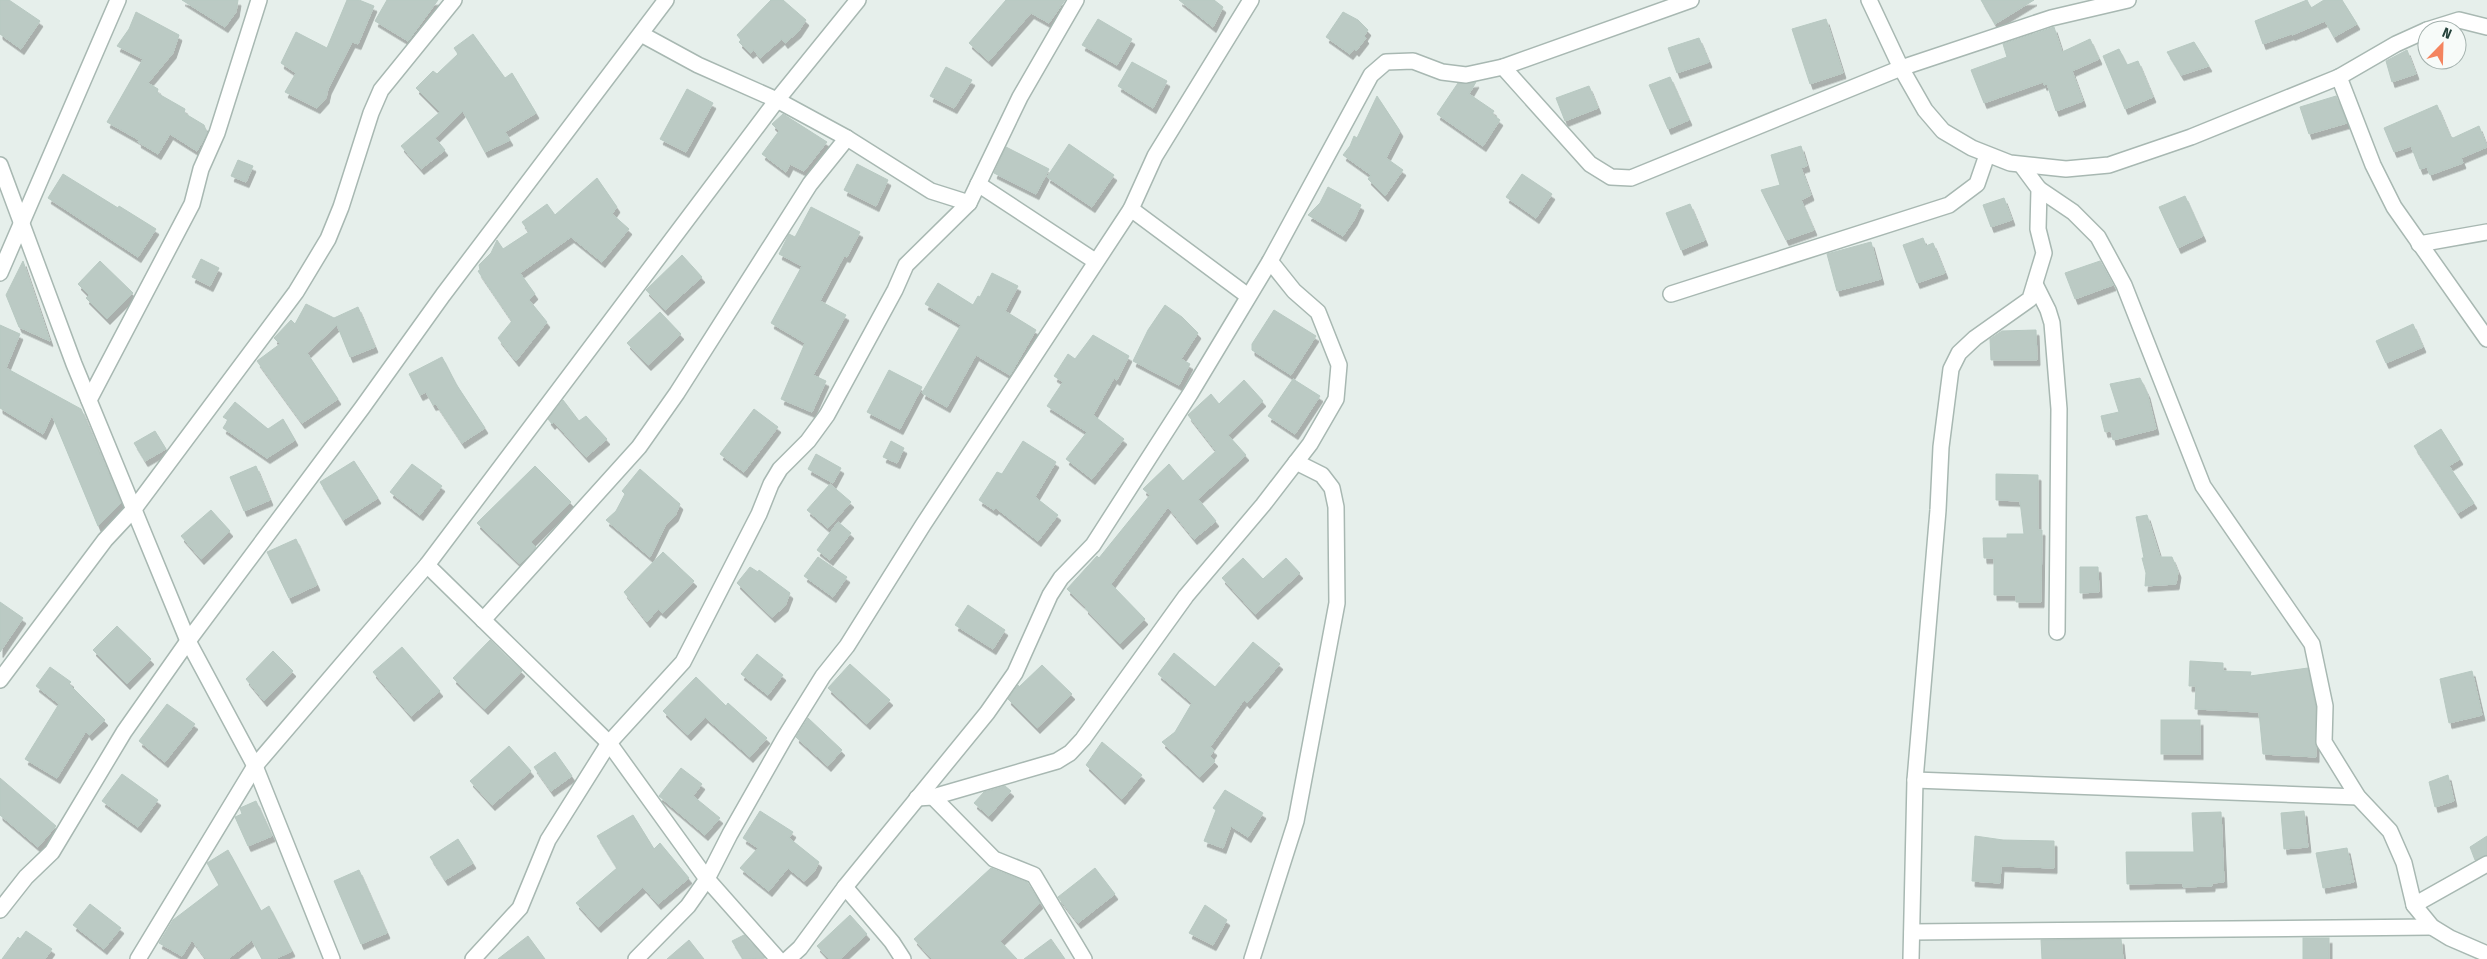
<svg xmlns="http://www.w3.org/2000/svg" width="2487" height="959" font-family="'Fira Sans Condensed',sans-serif">
<style>
.building{fill:#bbcac4;stroke:#b8c9c2;filter:url(#shadow)}
.lines{fill:none;stroke-linecap:round;stroke-linejoin:round}
.minor-casing{stroke:#a8b8b2;stroke-width:18}
.minor{stroke:#fff;stroke-width:15}
</style>
<defs>
<filter id="shadow"><feDropShadow dx="3" dy="5.5" stdDeviation="0" flood-color="#0004"/></filter>
</defs>
<rect width="100%" height="100%" fill="#e6efeb"/>
<g class="building">
<polygon points="0,0 9,0 40,21 21,49 0,34"/>
<polygon points="182,0 238,0 236,12 225,27"/>
<polygon points="347,0 359,0 374,6 358,44 352,42 328,89 326,98 317,108 285,92 296,73 281,63 296,32 327,48"/>
<polygon points="387,0 438,0 408,41 375,21"/>
<polygon points="771,0 783,0 806,20 798,32 785,43 782,39 760,58 754,50 750,53 739,42 741,40 737,35"/>
<polygon points="1006,0 1065,0 1049,23 1031,13 989,61 969,43"/>
<polygon points="1179,0 1214,0 1223,7 1213,27"/>
<polygon points="1981,0 2034,0 1995,24"/>
<polygon points="2307,0 2311,8 2324,0 2342,0 2357,24 2334,37 2325,21 2292,35 2291,34 2263,44 2255,21"/>
<polygon points="136,12 179,35 173,53 148,83 158,89 157,93 185,109 184,113 204,125 207,133 197,151 170,134 158,154 138,142 139,140 107,122 143,59 117,46 129,29"/>
<polygon points="1343,12 1358,20 1368,30 1364,36 1366,38 1356,51 1354,49 1350,54 1326,37"/>
<polygon points="1098,19 1132,39 1117,65 1082,45"/>
<polygon points="1826,19 1843,73 1810,84 1792,29"/>
<polygon points="2054,27 2062,52 2090,39 2099,59 2072,71 2083,101 2056,111 2047,84 2044,85 2043,82 1984,103 1971,70 2007,57 2003,44"/>
<polygon points="473,34 505,78 512,73 536,113 505,132 510,140 485,152 463,111 435,138 445,150 421,169 401,146 440,112 416,88 433,71 437,74 458,54 454,48"/>
<polygon points="1699,38 1709,62 1677,73 1668,48"/>
<polygon points="2194,42 2209,66 2181,75 2167,52"/>
<polygon points="2119,49 2127,65 2138,61 2153,97 2125,109 2103,56"/>
<polygon points="2407,50 2416,74 2392,82 2386,61"/>
<polygon points="1132,62 1167,81 1153,108 1118,86"/>
<polygon points="946,67 972,80 954,108 930,96"/>
<polygon points="1670,77 1689,120 1668,129 1649,85"/>
<polygon points="1476,82 1469,94 1494,111 1492,114 1500,120 1483,146 1437,114 1458,83"/>
<polygon points="1589,86 1598,108 1565,121 1556,98"/>
<polygon points="687,89 713,103 686,152 660,139"/>
<polygon points="1377,96 1400,131 1386,158 1403,170 1385,196 1368,179 1371,175 1343,155 1350,146 1354,136 1357,138"/>
<polygon points="2336,96 2347,123 2309,134 2300,107"/>
<polygon points="2437,105 2450,136 2453,138 2479,126 2487,147 2461,158 2463,163 2430,175 2427,167 2420,169 2411,146 2394,152 2384,128"/>
<polygon points="783,114 827,142 804,171 790,164 786,172 762,154 779,131 772,124"/>
<polygon points="1069,144 1114,175 1092,207 1047,177"/>
<polygon points="1801,146 1807,166 1801,168 1811,195 1801,200 1814,230 1786,240 1761,190 1780,185 1771,155"/>
<polygon points="1006,147 1049,169 1036,194 994,173"/>
<polygon points="238,160 253,166 246,182 231,176"/>
<polygon points="857,164 888,180 876,206 844,190"/>
<polygon points="63,174 118,208 119,206 156,229 138,257 48,198"/>
<polygon points="1522,174 1552,194 1536,218 1506,197"/>
<polygon points="597,178 617,207 612,214 629,229 602,262 571,237 520,273 535,294 529,300 547,322 516,361 498,338 512,321 478,271 480,270 479,265 491,253 497,240 503,249 529,232 522,222 547,204 555,215"/>
<polygon points="1328,187 1361,205 1354,220 1343,236 1308,215 1320,203"/>
<polygon points="2185,196 2203,236 2178,248 2159,207"/>
<polygon points="2004,198 2012,220 1991,227 1983,205"/>
<polygon points="1690,204 1705,240 1681,250 1666,213"/>
<polygon points="811,207 860,232 847,257 844,256 820,301 846,315 813,375 826,381 812,412 781,399 805,343 771,323 802,266 779,254 789,234 795,237"/>
<polygon points="1923,238 1926,246 1933,243 1945,273 1917,283 1903,245"/>
<polygon points="1871,242 1881,279 1837,291 1827,254"/>
<polygon points="682,255 702,277 665,310 646,290"/>
<polygon points="201,259 219,268 210,286 192,277"/>
<polygon points="23,261 50,341 19,327 6,295"/>
<polygon points="100,261 133,293 107,319 86,298 89,295 78,284"/>
<polygon points="2100,261 2113,285 2075,299 2065,273"/>
<polygon points="992,273 1018,286 1005,311 1036,330 1010,375 976,355 947,407 922,393 961,325 925,304 938,283 973,305 978,296 980,297"/>
<polygon points="306,304 334,318 358,307 375,347 350,357 337,325 307,353 338,399 302,423 257,361 280,344 274,338 291,320 295,324"/>
<polygon points="1165,305 1182,317 1198,333 1181,359 1190,364 1179,385 1133,361 1148,330"/>
<polygon points="1274,310 1316,336 1291,375 1252,350 1252,344"/>
<polygon points="660,312 681,334 648,365 627,343"/>
<polygon points="2413,324 2423,347 2386,363 2376,341"/>
<polygon points="0,325 20,334 6,368 81,409 121,503 98,526 52,415 43,434 0,408"/>
<polygon points="2036,330 2037,360 1991,360 1990,339 2002,331"/>
<polygon points="1093,335 1129,356 1117,380 1114,378 1093,415 1124,439 1092,479 1066,459 1087,432 1047,406 1063,382 1054,376 1068,354 1075,359"/>
<polygon points="442,357 456,384 485,428 462,443 436,404 433,405 426,392 420,395 409,374"/>
<polygon points="889,370 922,387 900,429 867,412"/>
<polygon points="2140,378 2147,393 2156,429 2113,440 2111,431 2105,432 2101,416 2119,412 2110,384"/>
<polygon points="1293,379 1320,396 1295,434 1268,416"/>
<polygon points="1244,380 1263,401 1228,435 1246,455 1198,499 1216,521 1194,539 1168,507 1111,584 1145,619 1120,644 1085,608 1086,607 1067,589 1097,556 1099,558 1150,495 1143,489 1169,464 1183,481 1216,451 1188,415 1211,394 1219,404"/>
<polygon points="563,400 579,421 586,416 607,439 586,457 554,422 552,424 548,419"/>
<polygon points="235,402 268,429 283,419 295,440 267,458 223,428 228,420 223,417"/>
<polygon points="754,409 778,427 744,472 720,454"/>
<polygon points="2441,429 2460,459 2449,466 2474,503 2458,513 2414,446"/>
<polygon points="155,431 166,449 145,461 134,443"/>
<polygon points="891,441 904,448 897,463 883,457"/>
<polygon points="1023,441 1056,462 1035,497 1058,515 1038,541 996,508 994,510 979,500 997,472 1002,474"/>
<polygon points="816,454 841,468 833,483 808,469"/>
<polygon points="354,461 378,498 343,520 320,482"/>
<polygon points="412,464 442,486 420,515 390,492"/>
<polygon points="256,466 270,500 244,511 230,477"/>
<polygon points="535,466 571,502 531,542 536,547 520,564 477,523"/>
<polygon points="640,469 680,504 675,516 666,524 650,557 606,520 616,511 625,494 622,491"/>
<polygon points="1996,474 2038,475 2038,530 2042,530 2041,602 2016,602 2016,595 1994,595 1994,558 1984,558 1983,538 2007,538 2007,534 2024,534 2020,501 1996,500"/>
<polygon points="830,484 851,502 828,528 807,510"/>
<polygon points="211,510 230,531 201,559 181,536"/>
<polygon points="2147,515 2160,557 2172,557 2178,572 2176,584 2145,586 2146,573 2142,558 2144,558 2136,517"/>
<polygon points="838,522 851,533 830,560 817,550"/>
<polygon points="296,539 317,585 289,598 267,552"/>
<polygon points="663,552 694,581 663,613 658,609 647,622 624,592"/>
<polygon points="818,557 847,577 833,597 804,576"/>
<polygon points="1243,558 1263,579 1286,558 1300,573 1255,614 1222,578"/>
<polygon points="750,567 758,572 759,570 790,593 785,606 772,617 737,583"/>
<polygon points="2080,567 2098,567 2099,592 2080,593"/>
<polygon points="0,602 23,618 0,652"/>
<polygon points="968,605 1005,630 993,649 955,625"/>
<polygon points="117,626 151,659 127,684 93,650"/>
<polygon points="490,640 522,671 485,709 453,678"/>
<polygon points="1253,642 1280,664 1247,703 1244,700 1210,747 1214,750 1210,756 1215,761 1200,777 1162,742 1175,732 1192,703 1158,674 1174,653 1215,687"/>
<polygon points="402,647 440,691 411,716 373,672"/>
<polygon points="273,651 293,671 264,701 246,679"/>
<polygon points="757,654 783,675 768,695 741,674"/>
<polygon points="2190,661 2223,663 2223,671 2251,672 2250,676 2308,668 2316,707 2316,757 2263,754 2259,712 2195,709 2196,686 2189,686"/>
<polygon points="850,664 890,700 867,724 828,688"/>
<polygon points="1042,665 1072,694 1037,728 1008,699 1018,685 1019,687"/>
<polygon points="50,667 71,682 69,684 105,720 89,735 86,731 57,778 25,759 59,704 36,686"/>
<polygon points="2472,671 2482,715 2449,723 2440,679"/>
<polygon points="696,677 726,706 728,703 767,738 750,757 705,717 688,735 663,711"/>
<polygon points="167,704 195,724 165,762 139,741"/>
<polygon points="808,718 842,750 828,766 796,737"/>
<rect x="2161" y="720" width="39" height="34"/>
<polygon points="1102,742 1142,775 1122,799 1086,765"/>
<polygon points="509,746 531,771 492,805 470,781"/>
<polygon points="555,752 572,776 551,791 534,767"/>
<polygon points="681,768 702,784 693,796 720,818 705,835 659,796"/>
<polygon points="122,774 158,800 138,827 102,801"/>
<polygon points="2448,775 2454,801 2435,807 2429,782"/>
<polygon points="0,778 56,826 38,847 0,815"/>
<polygon points="1005,786 1011,791 989,816 974,803 984,792"/>
<polygon points="1225,790 1263,813 1248,837 1231,826 1223,848 1204,841 1216,810 1213,808"/>
<polygon points="256,801 272,836 248,846 235,817 242,814 240,808"/>
<polygon points="760,811 793,832 789,838 819,862 814,872 804,881 788,868 769,891 740,868 758,848 743,838"/>
<polygon points="2304,811 2308,847 2284,849 2281,813"/>
<polygon points="2221,812 2224,882 2212,883 2212,886 2183,887 2183,883 2127,884 2126,852 2194,852 2192,813"/>
<polygon points="633,815 654,849 660,843 689,878 658,904 643,887 598,927 576,903 617,868 597,836"/>
<polygon points="1975,836 2003,840 2054,841 2054,868 2001,866 2000,883 1972,881"/>
<polygon points="2487,836 2487,855 2475,860 2470,847"/>
<polygon points="458,839 473,863 445,880 430,857"/>
<polygon points="2347,848 2354,882 2323,888 2316,853"/>
<polygon points="228,850 261,911 269,906 292,951 275,959 262,959 252,940 228,959 206,959 192,940 182,956 159,943 173,920 219,885 207,863"/>
<polygon points="991,868 1027,882 1040,903 1000,941 1017,959 932,959 914,939"/>
<polygon points="1095,868 1115,894 1078,923 1058,897"/>
<polygon points="359,870 387,933 361,944 334,881"/>
<polygon points="90,904 121,928 104,949 73,925"/>
<polygon points="1205,905 1227,920 1213,945 1189,933"/>
<polygon points="850,915 867,934 840,959 829,959 817,946"/>
<polygon points="26,931 52,949 45,959 2,959 18,937 20,939"/>
<polygon points="744,935 765,958 743,959 732,941"/>
<polygon points="528,936 545,959 498,959"/>
<rect x="2303" y="938" width="26" height="21"/>
<polygon points="1051,939 1065,959 1024,959"/>
<polygon points="2121,939 2123,959 2042,959 2041,940"/>
<polygon points="689,940 704,959 667,959"/>
</g>
<g class="lines">
<defs>
<g id="minor">
<polyline points="1869,0 1901,68 1925,110 1943,131 1972,148 2010,163 2066,169 2109,165 2191,137 2339,77 2396,44 2427,30"/>
<polyline points="2427,30 2459,20 2487,27"/>
<polyline points="641,34 698,65 777,100 847,138 931,191 969,203"/>
<polyline points="1503,67 1691,0"/>
<polyline points="2339,77 2373,165 2394,207 2487,339"/>
<polyline points="0,165 74,364 188,641 255,766 332,959"/>
<polyline points="978,184 1095,261"/>
<polyline points="2039,189 2073,212 2098,237 2124,285 2203,486 2312,644 2325,706 2324,742 2358,797 2390,831 2404,863 2414,905 2432,927 2450,938 2487,954"/>
<polyline points="1131,209 1248,296"/>
<polyline points="2419,244 2487,232"/>
<polyline points="0,273 118,0"/>
<polyline points="2035,284 2048,310 2052,323 2059,409 2057,632"/>
<polyline points="1671,294 1949,205 1977,184 1987,155"/>
<polyline points="89,400 192,204 201,169 217,133 259,0"/>
<polyline points="427,565 609,743 707,879 778,959"/>
<polyline points="483,620 639,447 677,393 810,184 847,138"/>
<polyline points="0,680 105,540 134,509 296,292 328,239 341,207 371,113 381,90 454,0"/>
<polyline points="1915,780 2358,797"/>
<polyline points="933,797 994,859 1034,875 1084,959"/>
<polyline points="917,798 933,797 1057,761 1070,753 1083,739 1186,596 1263,505 1310,444 1336,399 1339,365 1318,312 1294,291 1270,261"/>
<polyline points="845,887 892,942 903,959"/>
<polyline points="2414,905 2487,864"/>
<polyline points="0,910 26,877 52,852 124,732 188,641 362,408 443,295 666,0"/>
<polyline points="1912,932 2432,927"/>
<polyline points="138,959 255,766 427,565 777,100 858,0"/>
<polyline points="473,959 520,908 548,840 609,743 683,662 759,514 771,484 780,469 808,441 827,415 895,290 906,265 969,203 1020,97 1076,0"/>
<polyline points="636,959 688,906 707,879 730,834 785,737 823,676 847,646 923,525 1131,209 1155,156 1251,0"/>
<polyline points="788,959 800,948 845,887 987,713 1015,673 1050,595 1061,578 1093,545 1190,394 1270,261 1371,75 1386,62 1413,61 1442,72 1466,75 1503,67 1590,164 1611,177 1631,178 1901,68 2051,18 2128,0"/>
<polyline points="1252,959 1296,821 1337,603 1336,507 1332,488 1322,475 1296,462"/>
<polyline points="1911,959 1915,780 1938,510 1941,447 1951,369 1959,353 1975,338 2030,299 2044,253 2038,229 2039,189 2022,166"/>
</g>
</defs>
<use href="#minor" class="minor-casing"/>
<use href="#minor" class="minor"/>
</g>
<g transform="translate(2442 45) rotate(23)"><circle r="24" fill="#f7fbf9" stroke="#a3b1ad"/>
<path d="M0-4L9 19L0 12L-9 19Z" fill="#f4845f"/>
<text y="-8" font-size="14" font-weight="bold" text-anchor="middle" fill="#24423a">N</text>
</g>
</svg>
